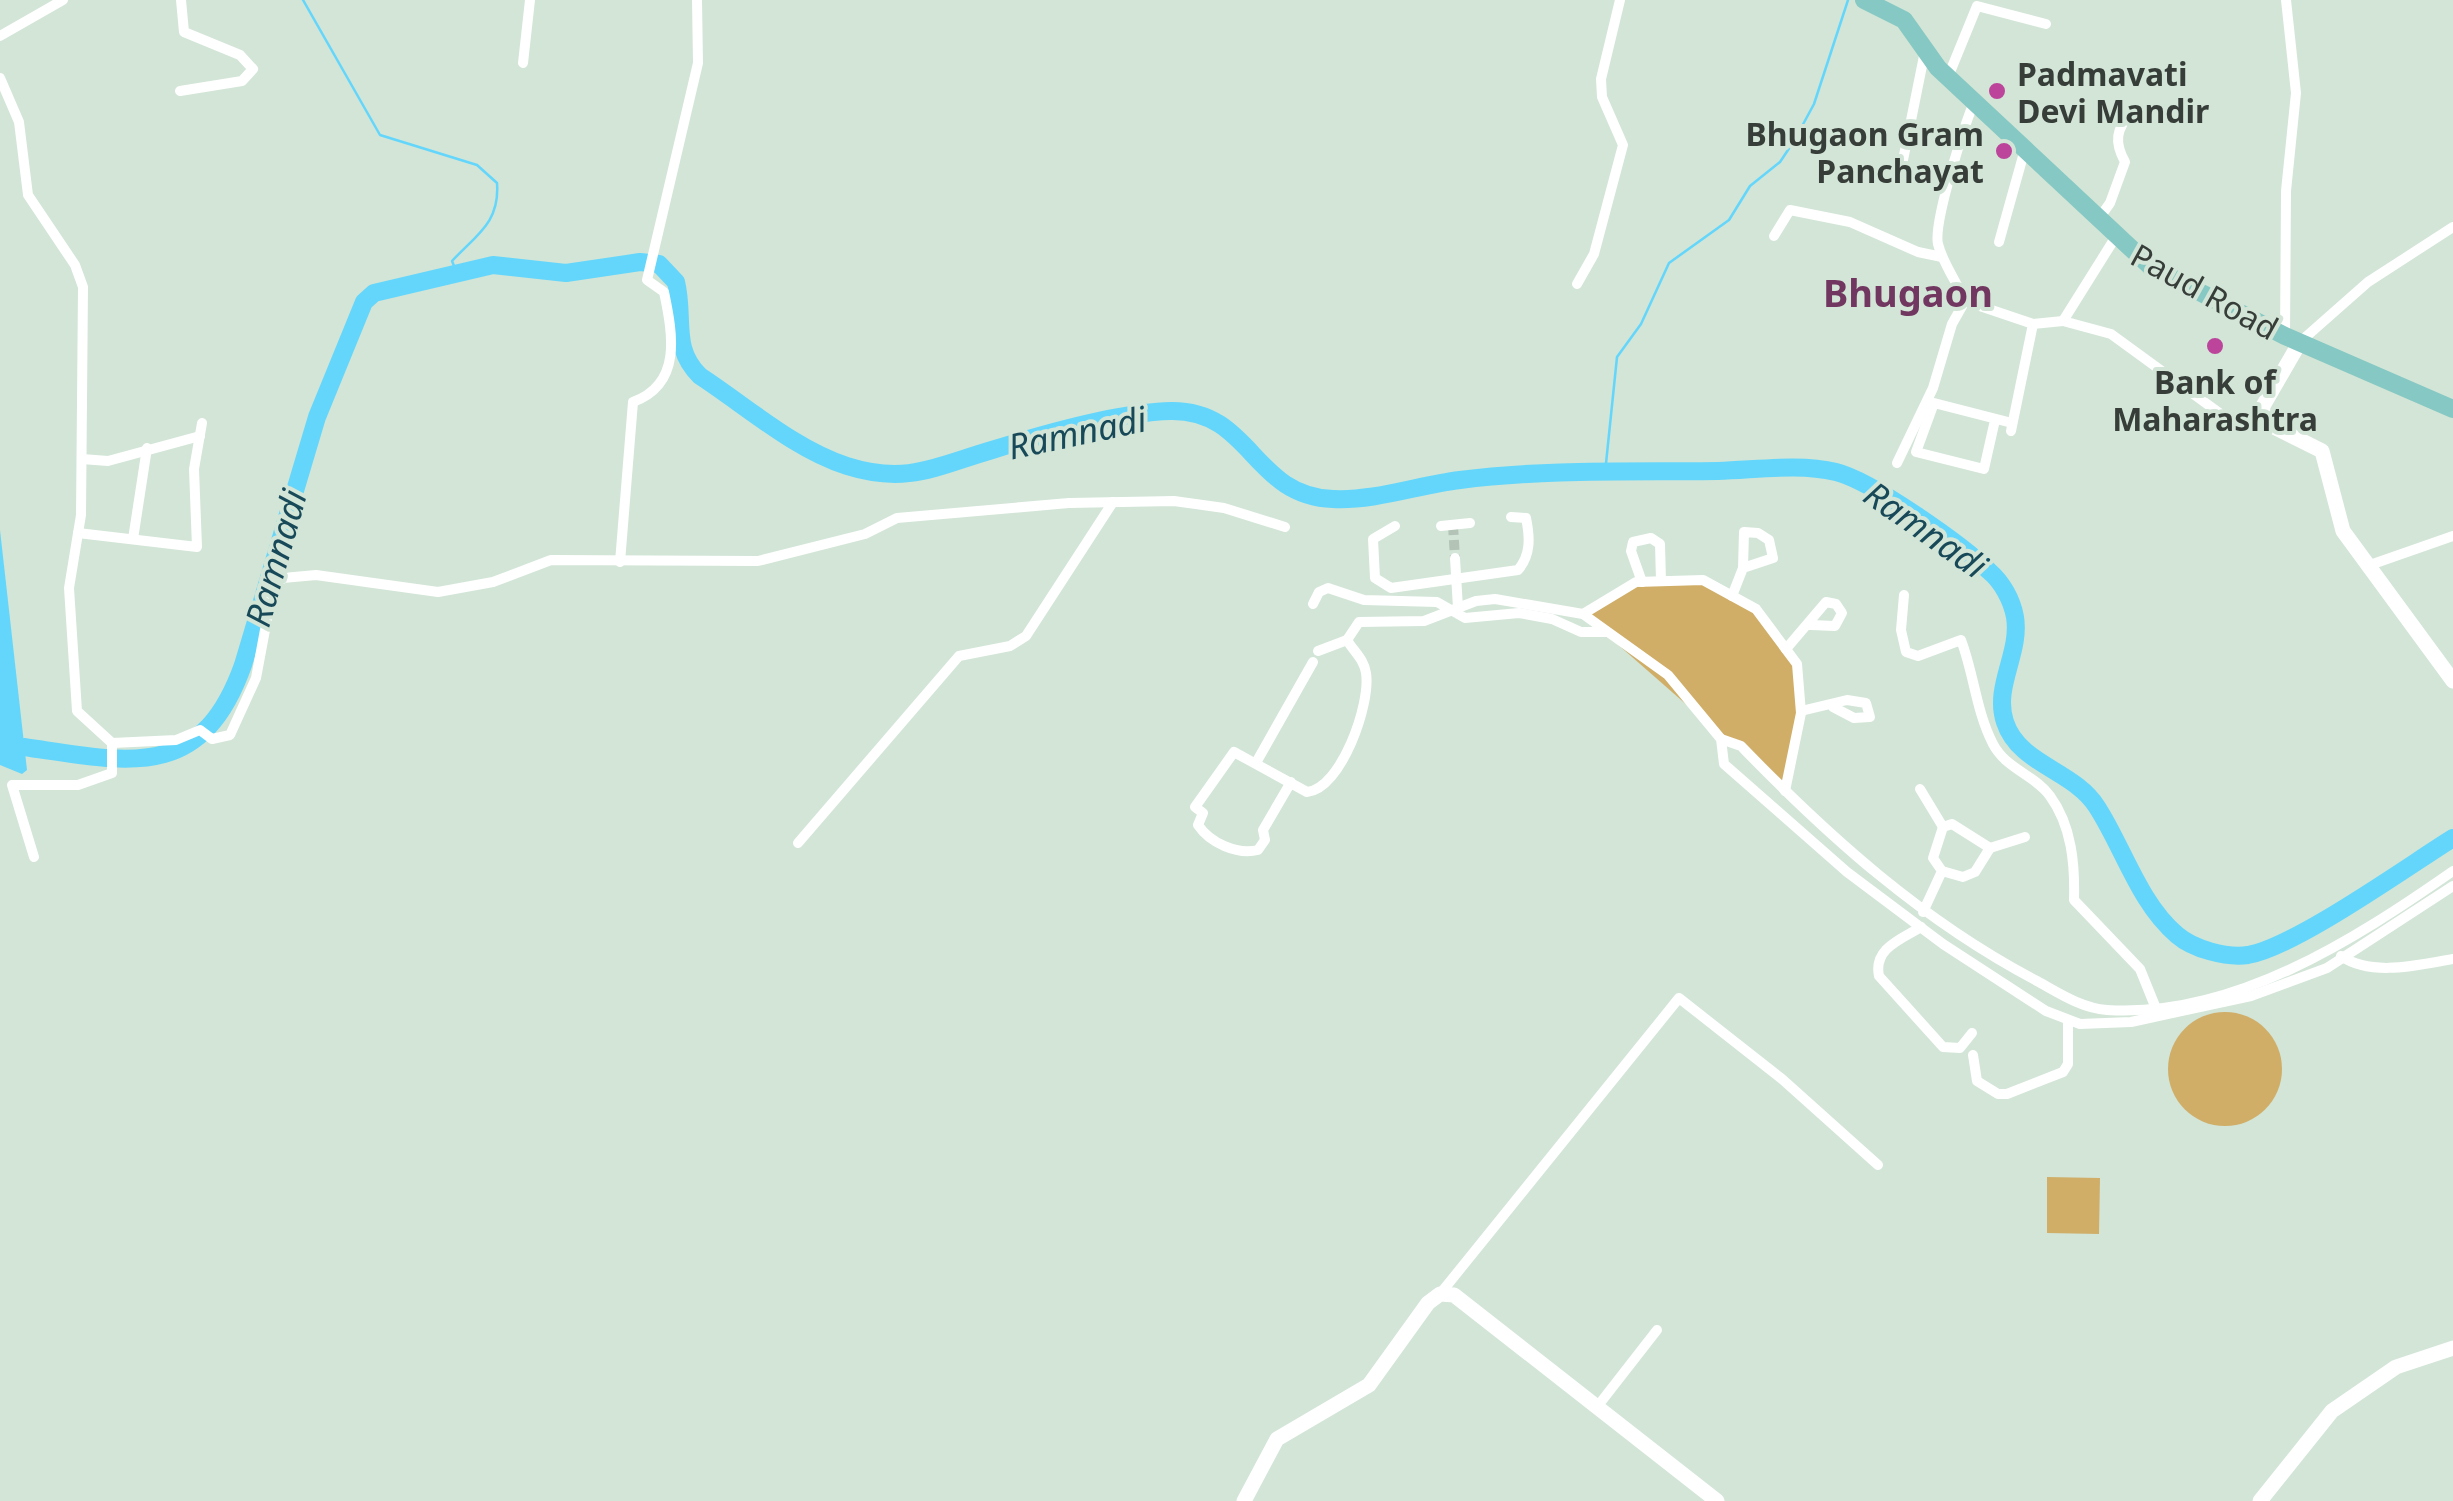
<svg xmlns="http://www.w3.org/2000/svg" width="2453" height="1501" font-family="'Noto Sans',sans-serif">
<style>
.green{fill:#d0ae68}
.water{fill:#64d6fb}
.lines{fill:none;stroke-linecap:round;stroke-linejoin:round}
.stream{stroke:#64d6fb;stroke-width:2.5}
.river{stroke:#64d6fb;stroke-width:18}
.street-tunnel{stroke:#b3c4b7;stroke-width:10;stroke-dasharray:10 5;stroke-linecap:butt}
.street{stroke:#fff;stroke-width:10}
.secondary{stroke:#fff;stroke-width:15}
.primary{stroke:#86c8c3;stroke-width:18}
.poi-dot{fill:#bc459b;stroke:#d2e5d7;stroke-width:4}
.labels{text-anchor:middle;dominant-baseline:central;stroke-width:8;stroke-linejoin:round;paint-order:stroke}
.poi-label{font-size:32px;font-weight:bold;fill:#373e39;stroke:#d2e5d7;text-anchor:start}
.street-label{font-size:32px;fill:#373e39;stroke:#d2e5d7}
.water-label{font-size:35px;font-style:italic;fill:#184959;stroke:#d2e5d7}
.quarter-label{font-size:38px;font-weight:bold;fill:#723760;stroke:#d2e5d7}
</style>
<rect width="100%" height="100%" fill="#d2e5d7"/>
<g class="green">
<path d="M1703 580C1813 641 1809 676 1785 791L1583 614 1636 582Z"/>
<circle cx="2225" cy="1069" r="57"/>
<polygon points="2047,1177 2100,1178 2099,1234 2047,1233"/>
</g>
<polygon class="water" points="0,530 27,770 22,774 0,765"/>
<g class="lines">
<g class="stream">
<path d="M303 0 380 135 477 165 497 183C500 223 476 235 452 261L457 273"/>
<polyline points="1605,473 1617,357 1641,324 1669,263 1729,220 1750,186 1780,162 1794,141 1814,104 1848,0"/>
</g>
<path class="river" d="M24 747C128 762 201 783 243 665L317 417 364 302 374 293 493 265 566 273 640 262 659 264 676 282C685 318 671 348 700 376 746 406 794 449 847 466 907 485 937 466 992 450 1040 435 1122 412 1171 411 1252 410 1252 496 1333 499 1376 501 1418 485 1460 480 1545 469 1633 472 1718 471 1756 470 1799 463 1836 472 1872 481 1961 544 1989 571 2002 582 2012 600 2015 617 2021 653 1993 687 2005 722 2019 765 2074 770 2097 807 2123 847 2139 903 2177 935 2193 949 2226 958 2248 955 2295 947 2408 866 2453 838"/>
<polyline class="street-tunnel" points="1453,525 1455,558"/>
<g class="street">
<polyline points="0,36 63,0"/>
<polyline points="523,63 530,0"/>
<polyline points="1948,77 1977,6 2046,24"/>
<polyline points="0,78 19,122 28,195 75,265 83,287 81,515 69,588 77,711 112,743 112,773 78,785 12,785 34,857"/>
<polyline points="180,91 242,81 253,69 240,55 184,32 181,0"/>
<path d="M1975 100C1965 123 1933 223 1938 244 1943 264 1957 282 1965 301L2033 324 2063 321"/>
<polyline points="1902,165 1925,51"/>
<path d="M2098 220 2110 203 2125 162C2114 142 2116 129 2131 113"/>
<polyline points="1774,236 1790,210 1850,222 1918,252 1942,257"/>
<polyline points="2115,238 2063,321 2111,334 2229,420 2264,424"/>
<polyline points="1999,242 2025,149"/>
<polyline points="1577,284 1594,254 1623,145 1602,97 1601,79 1620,0"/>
<polyline points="2285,336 2286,191 2296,93 2286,0"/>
<polyline points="2300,342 2368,282 2453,227"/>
<polyline points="1995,420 1984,469 1916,452 1934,403 2012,423"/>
<polyline points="2011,431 2033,324"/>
<polyline points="82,459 108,461 200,436"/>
<polyline points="1897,463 1933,388 1952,324 1965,301"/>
<path d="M1395 526 1373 539 1375 578 1391 588 1518 570C1531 555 1530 537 1526 518L1511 517"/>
<polyline points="1441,526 1470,523"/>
<polyline points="78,533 197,547 194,469 202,423"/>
<polyline points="133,539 147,448"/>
<polyline points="1455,558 1458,608"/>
<path d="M620 562 633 402C682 384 673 335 664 292L647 280 698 63 697 0"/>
<polyline points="2370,565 2453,536"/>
<polyline points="1642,582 1631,551 1633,542 1651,538 1660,544 1661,581"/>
<path d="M1904 595 1901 630 1906 652 1918 656 1961 640C1974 674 1976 711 1993 744 2006 769 2035 775 2050 796 2072 826 2075 865 2074 900L2140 969 2155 1006"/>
<polyline points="1732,596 1743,568 1744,532 1758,533 1769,540 1773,558 1743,568"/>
<polyline points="1313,604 1319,592 1328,588 1364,600 1437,602 1465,618 1519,613 1552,619 1581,632 1606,632"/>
<polyline points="1583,614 1636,582 1703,580 1756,609 1797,664 1801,713 1785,791"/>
<polyline points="1786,649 1826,602 1836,604 1842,613 1835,626 1811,625"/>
<polyline points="1318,651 1347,640"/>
<polyline points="1801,711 1847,700 1866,703 1870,717 1854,718 1833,707"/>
<path d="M1721 739 1741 746C1830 838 1923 921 2037 981 2059 993 2081 1008 2107 1010 2233 1018 2354 940 2453 871"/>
<polyline points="112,743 176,740 200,730 212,739 230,735 256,678 273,587 283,578 316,575 438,592 493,582 551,560 758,561 865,534 897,518 1069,503 1174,501 1224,508 1285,527"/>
<polyline points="1257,761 1313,662"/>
<path d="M1291 782 1263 830 1265 840 1258 850C1237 855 1210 843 1198 825L1203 813 1195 807 1234 752 1307 792C1341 789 1371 704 1366 673 1364 659 1354 652 1347 640L1359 622 1424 621 1476 601 1495 599 1583 614 1668 675 1721 739 1724 764 1847 872 1943 944 2046 1011 2080 1024 2131 1022 2251 996 2327 968 2453 886"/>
<polyline points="1920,789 1943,827"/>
<polyline points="798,843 959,656 1010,646 1026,636 1113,502"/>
<polyline points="1990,848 2025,837"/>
<polyline points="1923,912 1942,871 1933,858 1943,827 1952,824 1990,848 1975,872 1963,877 1942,871"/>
<path d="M1921 927C1902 939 1873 948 1879 976L1943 1047 1960 1048 1972 1033"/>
<path d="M2341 956C2372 977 2418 965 2453 959"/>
<polyline points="1973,1055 1977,1081 1998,1094 2007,1094 2063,1072 2068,1064 2068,1021"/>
<polyline points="1440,1294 1679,998 1782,1079 1878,1165"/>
<polyline points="1597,1407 1657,1330"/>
</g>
<g class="secondary">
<polyline points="2300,342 2263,406 2262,421 2322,451 2343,531 2453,681"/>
<polyline points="1244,1501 1277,1439 1369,1385 1428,1303 1440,1294 1454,1295 1717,1501"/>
<polyline points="2260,1501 2332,1411 2396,1367 2453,1348"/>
</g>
<polyline class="primary" points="1864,0 1904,20 1938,68 2151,267 2285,336 2453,409"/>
</g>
<g class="poi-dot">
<circle cx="1997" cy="91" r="10"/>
<circle cx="2004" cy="151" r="10"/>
<circle cx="2215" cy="346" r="10"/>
</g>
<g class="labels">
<g class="poi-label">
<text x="2017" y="73">Padmavati<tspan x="2017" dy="37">Devi Mandir</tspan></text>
<text x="1984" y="133" text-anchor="end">Bhugaon Gram<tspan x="1984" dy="37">Panchayat</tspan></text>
<text x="2215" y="381" text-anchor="middle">Bank of<tspan x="2215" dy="37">Maharashtra</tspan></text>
</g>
<g class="street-label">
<text transform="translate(2205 291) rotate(29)">Paud Road</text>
</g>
<g class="water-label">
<text transform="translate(1077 432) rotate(-12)">Ramnadi</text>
<text transform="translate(1926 529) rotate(35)">Ramnadi</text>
<text transform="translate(275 558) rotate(-74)">Ramnadi</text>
</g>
<g class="quarter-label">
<text x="1908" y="292">Bhugaon</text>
</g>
</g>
</svg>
